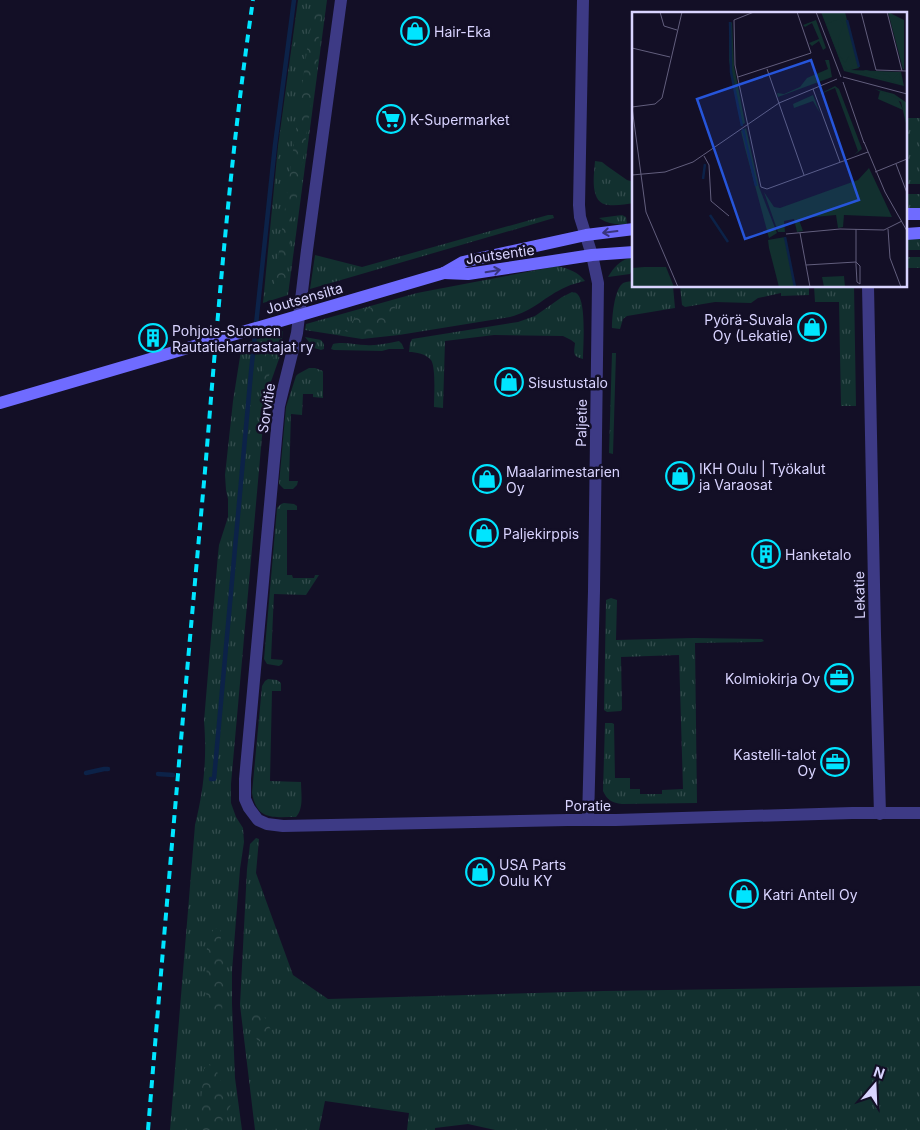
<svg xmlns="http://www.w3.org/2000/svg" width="920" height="1130" font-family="Inter,sans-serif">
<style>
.grass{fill:url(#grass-tufts)}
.forest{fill:url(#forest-crowns)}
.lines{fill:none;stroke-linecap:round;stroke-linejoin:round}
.stream{stroke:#0c2248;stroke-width:4.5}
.minor{stroke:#3d3a85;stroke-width:12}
.secondary{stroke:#6f6bff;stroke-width:12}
.rail{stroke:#00e5ff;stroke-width:4;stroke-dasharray:8 6;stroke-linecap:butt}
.secondary-bridge{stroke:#6f6bff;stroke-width:12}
.oneway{stroke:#38347d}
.labels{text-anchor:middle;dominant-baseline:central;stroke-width:5;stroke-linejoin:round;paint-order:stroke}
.poi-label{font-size:14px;fill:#d9d4ff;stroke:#130f26;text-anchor:start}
.street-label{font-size:14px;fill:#d9d4ff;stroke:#130f26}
.inset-river{fill:none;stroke:#0c2248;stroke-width:2.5}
.inset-road{fill:none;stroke:#625e7d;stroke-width:1}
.view{fill:#2655da;fill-opacity:0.15;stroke:#2655da;stroke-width:2.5}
.inset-edge{fill:none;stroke:#d9d4ff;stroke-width:2.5}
</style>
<defs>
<pattern id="grass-tufts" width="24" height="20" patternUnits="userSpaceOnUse" patternTransform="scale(1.25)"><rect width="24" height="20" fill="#12302f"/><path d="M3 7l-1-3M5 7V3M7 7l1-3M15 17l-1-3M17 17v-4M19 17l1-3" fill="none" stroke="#344d4e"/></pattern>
<pattern id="forest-crowns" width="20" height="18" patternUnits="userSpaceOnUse" patternTransform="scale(1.25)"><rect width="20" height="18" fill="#12302f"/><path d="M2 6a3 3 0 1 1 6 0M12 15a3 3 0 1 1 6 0" fill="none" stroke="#344d4e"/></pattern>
</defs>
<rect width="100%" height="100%" fill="#130f26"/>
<g class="grass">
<polygon points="298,0 327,0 288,295 263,303 278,146"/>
<rect x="906" y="118" width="14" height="66"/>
<path d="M595 161 602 162 607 166 627 180 634 182V203C626 204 617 206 609 205 589 204 594 175 595 161Z"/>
<rect x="906" y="194" width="14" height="14"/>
<polygon points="548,215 553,215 554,218 310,289 315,255 362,267"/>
<path d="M622 215 626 217 627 224C617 225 608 224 599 218Z"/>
<rect x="906" y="239" width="14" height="11"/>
<rect x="906" y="257" width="14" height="11"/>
<path d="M630 258 631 259 632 270 630 274 608 277C614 267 619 261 630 258Z"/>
<path d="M558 266C569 269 578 272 585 281 578 283 572 284 566 287 545 296 534 311 510 317L399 335 362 339 305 330 306 324 417 293Z"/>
<path d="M634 281V286H673L675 308 627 316 623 319 620 329 612 328C612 318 614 291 622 284 625 281 630 282 634 281Z"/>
<polygon points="680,286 809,286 809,295 781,296 781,293 758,298 751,303 715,302 685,307 682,305"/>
<polygon points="814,286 854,286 856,406 841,406 839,302 815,302"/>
<path d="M572 292C574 293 575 292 576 293 587 299 583 347 583 359 572 356 574 353 575 343L571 340 563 336 494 335 445 341 443 408 434 407C434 397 436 367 431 360 426 354 416 352 409 352L410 343 412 339 518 322 535 316 562 297Z"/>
<path d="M283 331 280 356 268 390 265 403 231 784V803L236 817 243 828 244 842 240 869 232 971V1004L235 1078 242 1130H170L195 825C204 789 207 758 204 721L218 554 219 545 228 517V499L226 490 225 475 233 401 242 344Z"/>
<polygon points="305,337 321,340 324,344 324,349 321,350 314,348"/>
<path d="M399 341 402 344 404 349H389L382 351 334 350 331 349 333 344C343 341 356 345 366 345 377 346 388 343 399 341Z"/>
<polygon points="612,353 616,353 613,454 609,453"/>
<polygon points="309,368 315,368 323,371 323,398 313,397 313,394 303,394 302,415 291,414 289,481 298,481 297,485 293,489 284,489 279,484 286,407 296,376 298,374"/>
<polygon points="284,503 294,504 297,506 297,510 287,510 287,575 292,575 293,578 314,578 315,575 319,575 306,595 274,594 271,659 283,660 282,664 279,666 267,664 264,659 277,508 281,504"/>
<path d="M611 598 617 600 616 640 694 638 762 639 764 641 761 642 695 643 697 803 622 804C612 803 607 800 603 791L605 723H612L614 724 615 778H630V789H640V794H662V790L683 789 679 655 621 657 622 709 621 711 607 712 604 710 606 600Z"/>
<path d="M268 679 277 680 281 683V691H272L270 781 301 782C301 793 304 809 296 817 273 817 257 821 252 793L262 686 265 681Z"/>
<polygon points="256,838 259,839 256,873 293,975 328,999 604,991 920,986 920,1130 495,1130 468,1124 435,1128 435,1130 407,1130 409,1113 325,1101 319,1130 255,1130 240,1005 247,869 250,844"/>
</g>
<g class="forest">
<polygon points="314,0 321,0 324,11 317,27 320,45 297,197 293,209 289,232 291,241 285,287 282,291 276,291 274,287"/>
<polygon points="396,303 389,330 381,336 362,337 345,331 362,309"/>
<polygon points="267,338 279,338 266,387 264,392 261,388"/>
<polygon points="214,928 220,929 225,978 221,1021 218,1025 206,1009 207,942"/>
<polygon points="261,1010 273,1034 258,1042 246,1012"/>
<polygon points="209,1064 215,1067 231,1105 222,1121 225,1130 198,1130 204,1069"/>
</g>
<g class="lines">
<g class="stream">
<polyline points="86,773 104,769 108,769"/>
<polyline points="158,774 173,775"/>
<polyline points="211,779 214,779 251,372 275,145 294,0"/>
</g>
<g class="minor">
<polyline points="341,0 307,250 297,333 279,406 245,779 245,799 249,808 258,820 267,824 283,826 568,820 616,820 852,813 920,813"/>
<polyline points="583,0 579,205 580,217 592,255 598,283 594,591 588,820"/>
<polyline points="868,286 875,634 880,814"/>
</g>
<g class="secondary">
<polyline points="906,214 920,214"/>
<polyline points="906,234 920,233"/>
<polyline points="444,273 463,262 586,235 634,229"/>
<polyline points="444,273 468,274 592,255 634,252"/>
</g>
<path class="rail" d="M148 1130C166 910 185 691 205 471 218 314 230 156 253 0"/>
<polyline class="secondary-bridge" points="0,403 444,273"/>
</g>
<defs><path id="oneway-shaft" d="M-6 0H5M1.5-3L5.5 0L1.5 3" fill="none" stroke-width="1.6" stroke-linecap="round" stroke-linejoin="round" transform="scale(1.25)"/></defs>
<g class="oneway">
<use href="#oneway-shaft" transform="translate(610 232) rotate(173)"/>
<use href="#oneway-shaft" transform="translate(493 271) rotate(-9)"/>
</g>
<defs>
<symbol id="shop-ring" viewBox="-11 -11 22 22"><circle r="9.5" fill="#130f26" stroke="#00e5ff" stroke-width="1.5"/><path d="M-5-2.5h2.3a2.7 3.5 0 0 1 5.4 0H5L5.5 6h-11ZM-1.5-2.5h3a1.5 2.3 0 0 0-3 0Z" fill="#00e5ff"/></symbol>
<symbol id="supermarket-ring" viewBox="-11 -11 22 22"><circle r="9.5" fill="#130f26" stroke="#00e5ff" stroke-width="1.5"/><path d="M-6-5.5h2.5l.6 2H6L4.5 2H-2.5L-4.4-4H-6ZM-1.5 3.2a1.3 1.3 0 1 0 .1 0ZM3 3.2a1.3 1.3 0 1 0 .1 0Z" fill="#00e5ff"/></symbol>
<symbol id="building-ring" viewBox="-11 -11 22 22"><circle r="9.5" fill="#130f26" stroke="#00e5ff" stroke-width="1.5"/><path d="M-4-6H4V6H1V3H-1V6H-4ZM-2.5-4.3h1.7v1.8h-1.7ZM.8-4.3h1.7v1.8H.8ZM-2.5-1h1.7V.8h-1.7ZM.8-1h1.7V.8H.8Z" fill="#00e5ff"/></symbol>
<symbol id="office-ring" viewBox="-11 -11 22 22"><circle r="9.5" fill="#130f26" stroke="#00e5ff" stroke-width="1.5"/><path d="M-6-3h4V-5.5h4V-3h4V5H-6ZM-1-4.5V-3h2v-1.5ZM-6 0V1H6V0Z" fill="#00e5ff"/></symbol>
</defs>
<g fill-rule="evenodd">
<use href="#shop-ring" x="399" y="15" width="32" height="32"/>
<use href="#supermarket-ring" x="375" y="103" width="32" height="32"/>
<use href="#shop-ring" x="796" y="311" width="32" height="32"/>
<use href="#building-ring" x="137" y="322" width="32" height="32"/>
<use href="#shop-ring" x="493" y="366" width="32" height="32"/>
<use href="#shop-ring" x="664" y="460" width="32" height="32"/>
<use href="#shop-ring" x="471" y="463" width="32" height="32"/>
<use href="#shop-ring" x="468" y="517" width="32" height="32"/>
<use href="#building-ring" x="750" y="538" width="32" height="32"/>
<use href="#office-ring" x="823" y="662" width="32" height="32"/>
<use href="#office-ring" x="819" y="746" width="32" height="32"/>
<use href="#shop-ring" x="464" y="856" width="32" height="32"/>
<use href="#shop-ring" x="728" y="878" width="32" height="32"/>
</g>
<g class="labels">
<g class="poi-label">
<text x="434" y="31">Hair-Eka</text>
<text x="410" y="119">K-Supermarket</text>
<text x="793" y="319" text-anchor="end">Pyörä-Suvala<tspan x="793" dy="16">Oy (Lekatie)</tspan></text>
<text x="172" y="330">Pohjois-Suomen<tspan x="172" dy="16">Rautatieharrastajat ry</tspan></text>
<text x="528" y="382">Sisustustalo</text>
<text x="699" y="468">IKH Oulu | Työkalut<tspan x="699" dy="16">ja Varaosat</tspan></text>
<text x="506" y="471">Maalarimestarien<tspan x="506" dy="16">Oy</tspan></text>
<text x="503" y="533">Paljekirppis</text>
<text x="785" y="554">Hanketalo</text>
<text x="820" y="678" text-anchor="end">Kolmiokirja Oy</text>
<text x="816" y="754" text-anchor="end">Kastelli-talot<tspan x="816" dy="16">Oy</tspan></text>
<text x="499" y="864">USA Parts<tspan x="499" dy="16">Oulu KY</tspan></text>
<text x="763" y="894">Katri Antell Oy</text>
</g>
<g class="street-label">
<text transform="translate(500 254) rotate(-8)">Joutsentie</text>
<text transform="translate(304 298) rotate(-16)">Joutsensilta</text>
<text transform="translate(266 408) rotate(-81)">Sorvitie</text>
<text transform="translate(581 423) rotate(-89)">Paljetie</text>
<text transform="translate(859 595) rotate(-91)">Lekatie</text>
<text x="588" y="805">Poratie</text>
</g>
</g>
<g transform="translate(632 12)">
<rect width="275" height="275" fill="#130f26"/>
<path d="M189 0H213L227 56 219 58 269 60 272 74 212 59ZM256 0 272 8V57H271ZM184 8 194 36 191 38 187 29 180 34 177 31 187 27 180 11 173 15 171 13ZM100 10 102 54 113 111 110 113 97 49V12ZM193 48H197L200 65 146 85 145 81 152 82 168 75 175 66 196 57ZM203 74 207 77 230 137 222 143 226 139 203 76 186 83ZM243 77 262 82 275 91V116L269 90ZM181 83 188 101 181 89 162 96 161 92ZM114 116 127 175 145 221 137 226 113 136 109 119ZM237 156 260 205 212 203 211 215 206 216 204 203 171 206 167 208 171 219 165 220 162 207 152 209 153 220H146L132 180 142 195 148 196 226 168ZM212 264 213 275H192L190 265Z" fill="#12302f"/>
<path d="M207 7 212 12 206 28 208 44 213 51 217 44 221 56 216 58 210 53 194 12ZM99 10 101 54 111 111 100 60ZM234 58 256 63 260 68 267 61 268 72 228 60ZM248 79 266 87 271 98 246 87ZM153 225V226L163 275H147L137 236 136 228ZM12 255H34L42 275H0V256Z" fill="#12302f"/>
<path class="inset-river" d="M215 8 227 55M98 10 99 60 110 114M111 117 124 174M71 167 73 152M78 203 96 230M153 225 163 275"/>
<path class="inset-road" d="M28 0 32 14 45 18M122 0 102 8 103 53 129 175 135 177 236 140M184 0 209 65M229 0 244 58 275 59M255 0 270 59M0 36 38 45M135 57 172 163M106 65 179 41 165 0M211 65 275 82M211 70 232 131M181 77 208 150M0 95 14 200 46 275M0 95 23 92 30 86 50 0M232 130 253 180 275 219M72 144 77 153 79 189 97 204M264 152 275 181M243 160 275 147M0 163 33 160 61 150 147 91 205 67M224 217V253L225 270 228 272V254L224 250M256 217 258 246 269 275M168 221 178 275M154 222 208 217 252 218 270 209M174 253 224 250"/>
<path class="view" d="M179 48 227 188 113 227 65 87Z"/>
<rect width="275" height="275" class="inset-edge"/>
</g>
<g transform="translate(875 1085) rotate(19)" stroke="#130f26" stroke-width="4" paint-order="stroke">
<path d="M0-4L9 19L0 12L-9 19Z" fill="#d9d4ff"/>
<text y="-8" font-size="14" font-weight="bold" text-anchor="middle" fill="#d9d4ff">N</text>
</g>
</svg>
